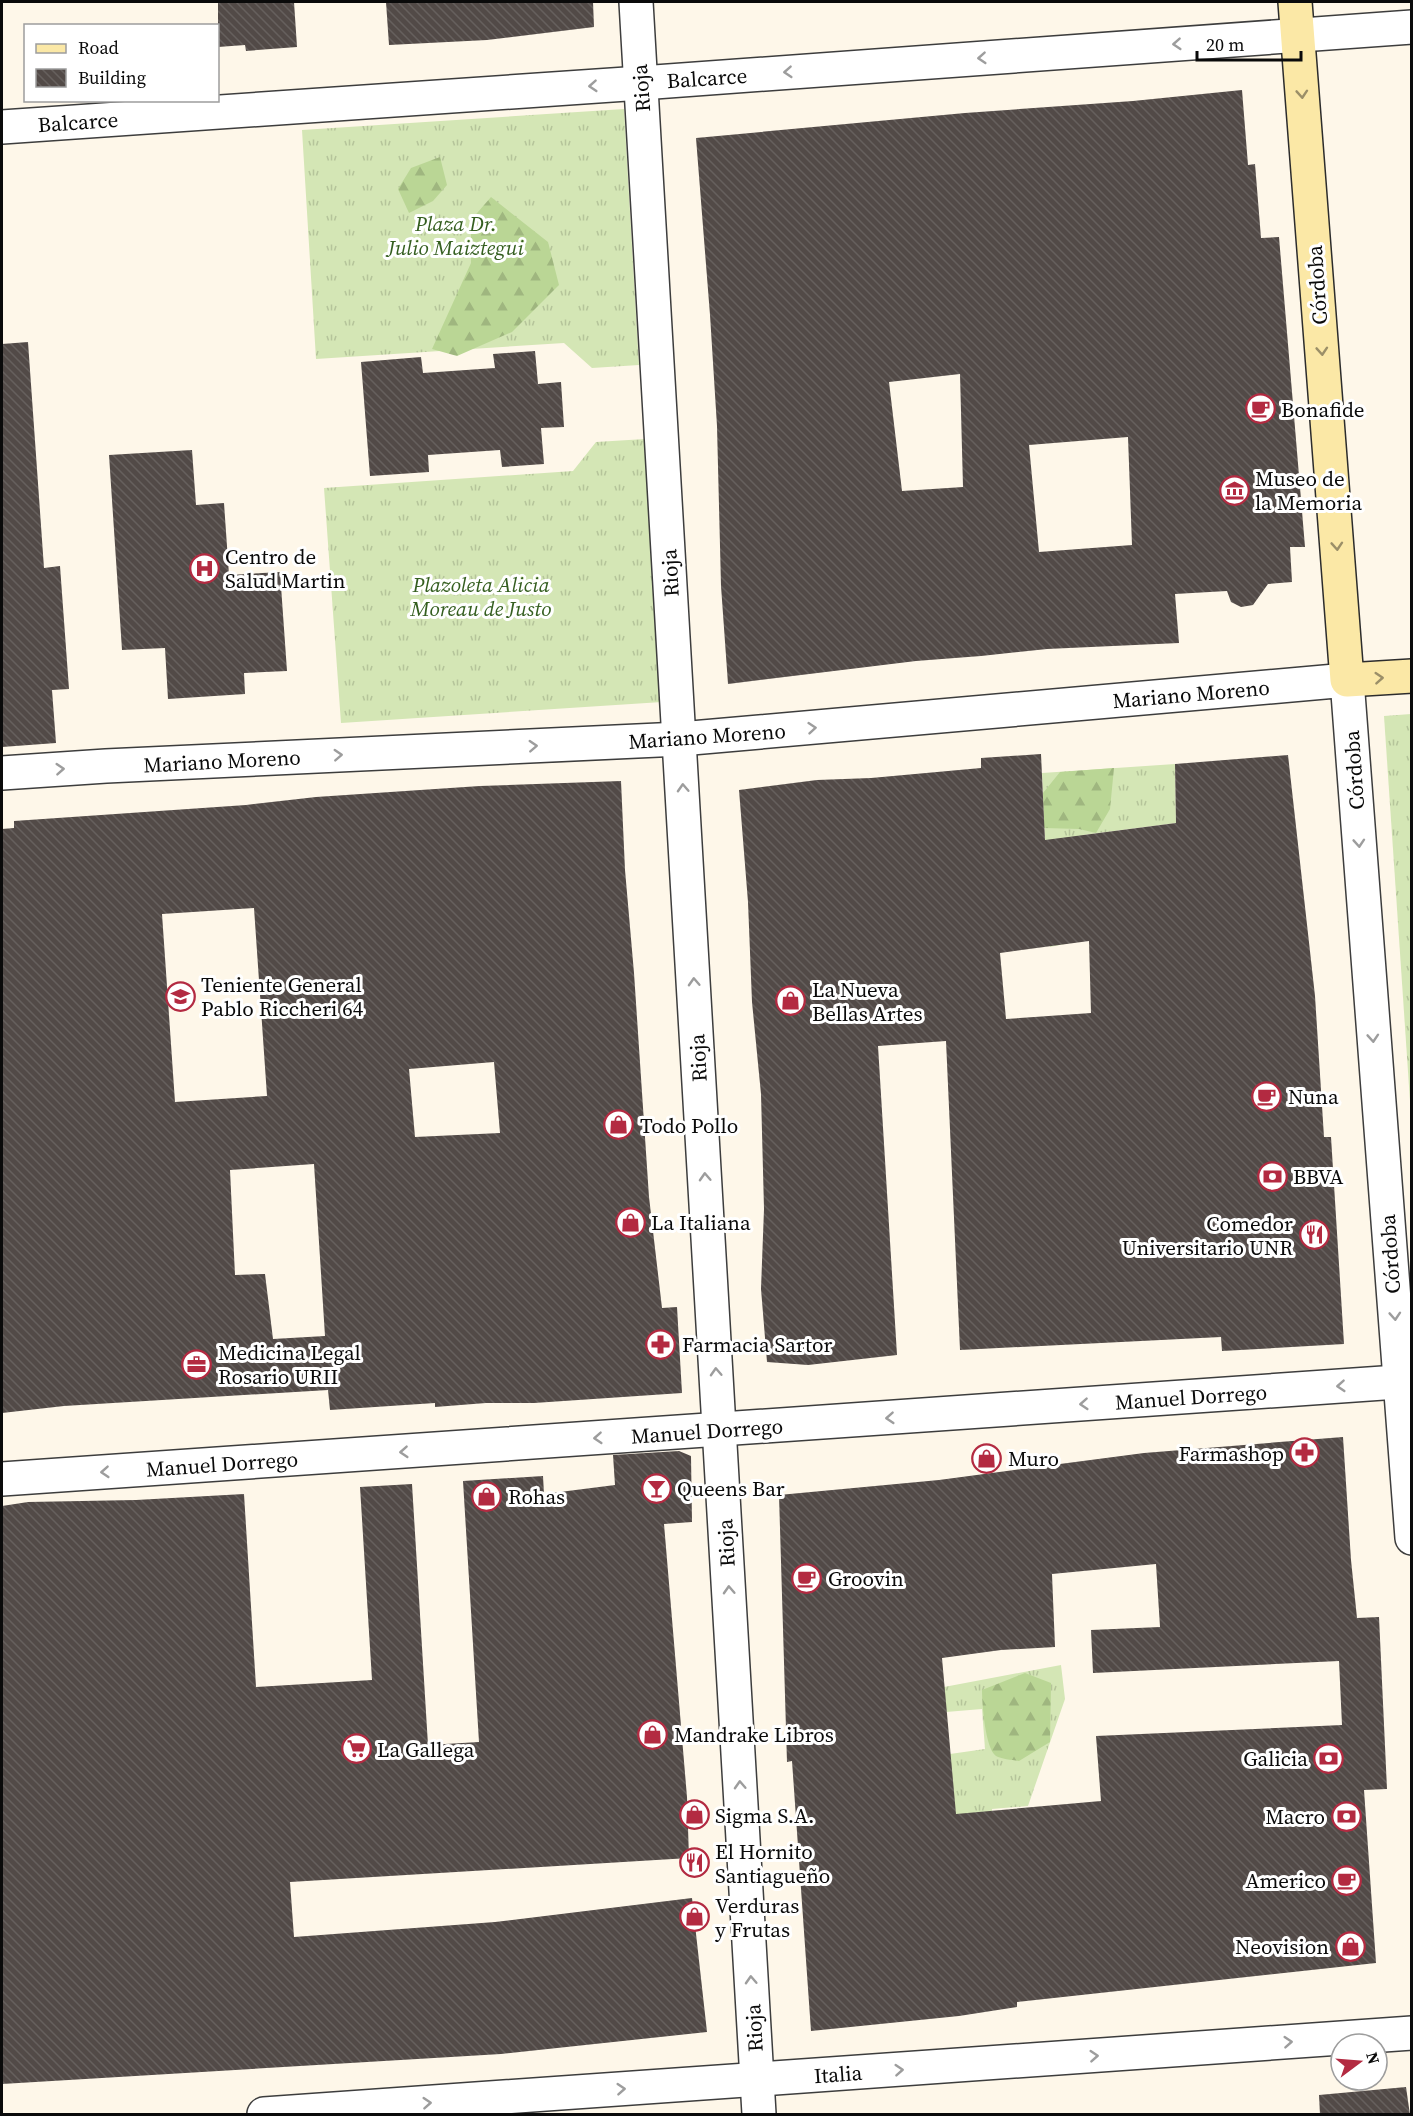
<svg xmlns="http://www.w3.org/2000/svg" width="1413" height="2116" font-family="'Source Serif 4',serif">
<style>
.grass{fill:url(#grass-tufts)}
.forest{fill:url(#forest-firs)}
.building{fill:url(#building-back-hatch);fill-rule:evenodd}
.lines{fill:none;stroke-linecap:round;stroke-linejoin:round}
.minor-casing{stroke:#3d3d3d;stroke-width:36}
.secondary-casing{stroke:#2c2c2c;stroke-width:36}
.minor{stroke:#fff;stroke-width:33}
.secondary{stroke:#fbe8a6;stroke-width:33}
.oneway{stroke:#9d9d9d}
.oneway2{stroke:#9b8f68}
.labels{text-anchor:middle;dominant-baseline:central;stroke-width:6;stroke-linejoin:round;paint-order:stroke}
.street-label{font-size:21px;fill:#0a0a0a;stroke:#fff}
.park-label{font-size:21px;font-style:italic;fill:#345e1f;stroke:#fff}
.poi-label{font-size:21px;fill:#0a0a0a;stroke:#fff;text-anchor:start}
</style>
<defs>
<pattern id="grass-tufts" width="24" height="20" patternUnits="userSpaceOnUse" patternTransform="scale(1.5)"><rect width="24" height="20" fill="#d4e6b5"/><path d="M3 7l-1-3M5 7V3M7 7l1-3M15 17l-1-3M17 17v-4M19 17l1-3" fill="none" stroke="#b5c49a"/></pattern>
<pattern id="forest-firs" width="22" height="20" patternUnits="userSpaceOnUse" patternTransform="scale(1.5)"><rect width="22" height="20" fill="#bad695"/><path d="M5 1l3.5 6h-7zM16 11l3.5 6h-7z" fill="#9fb67f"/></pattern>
<pattern id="building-back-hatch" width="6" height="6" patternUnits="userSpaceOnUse" patternTransform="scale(1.5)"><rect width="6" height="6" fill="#524a47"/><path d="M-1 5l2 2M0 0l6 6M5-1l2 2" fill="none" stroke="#66605d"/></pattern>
</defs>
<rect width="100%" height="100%" fill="#fef7e9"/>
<g class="grass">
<polygon points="624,109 639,365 592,368 564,343 316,359 302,130"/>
<polygon points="645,439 662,702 341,723 324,488 573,471 596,442"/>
<polygon points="1411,714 1412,714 1411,1116 1384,716"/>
<polygon points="1175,764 1176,823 1083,835 1089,939 1050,947 1042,773"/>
<polygon points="1061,1665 1065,1699 1028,1806 992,1809 999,1884 961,1891 950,1754 985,1749 982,1709 946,1712 944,1687"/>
</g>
<g class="forest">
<polygon points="440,157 447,185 433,201 409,213 398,189 411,168"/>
<polygon points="491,197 548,242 559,285 512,332 457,356 432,349 471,263 471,220"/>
<polygon points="1114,768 1110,809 1096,833 1079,829 1044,828 1043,793 1060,772"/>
<path d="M1025 1673 1051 1683 1050 1742 1019 1761C1013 1760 1001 1759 996 1756 985 1748 982 1703 982 1690Z"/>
</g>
<g class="building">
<polygon points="218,2 294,2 297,47 246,51 245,45 218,47"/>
<polygon points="386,2 593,2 594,27 487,40 389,45"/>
<path d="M1242 90 1248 165 1255 164 1261 238 1279 237 1305 547H1290L1292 582 1268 584 1253 605 1241 607 1231 602 1227 591 1175 594 1179 643 1047 649 981 656 916 661 728 684 721 586 717 426 710 315 696 138 965 113 1133 101ZM960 374 963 487 902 491 889 382ZM1128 437 1132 545 1039 552 1029 445Z"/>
<polygon points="28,342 44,568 60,566 69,689 52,690 56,743 2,747 2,344"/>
<polygon points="535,351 538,384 561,382 564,427 541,428 544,464 502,467 500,450 428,455 429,472 370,476 361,362 421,357 423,373 495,368 493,354"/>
<polygon points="192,450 196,505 224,503 229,575 280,572 287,671 244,673 245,694 168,699 165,648 122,650 109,455"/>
<path d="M1041 754 1045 840 1176 823 1175 764 1288 755 1315 996 1324 1137H1331L1344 1344 1222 1351 1221 1337 960 1350 946 1041 878 1046 897 1355 808 1365 767 1362 761 1289 764 1209 761 1094 752 1002 748 902 739 790 817 780 871 778 981 768V758ZM1089 941 1091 1013 1006 1019 1000 953Z"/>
<path d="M621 781 625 870 634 973 649 1197 662 1308 677 1307 682 1393 534 1403H486L435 1407V1403L330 1410 328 1390 64 1406 2 1413V829L14 828V821L246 805 316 797 480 786ZM254 908 267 1096 175 1102 162 914ZM494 1062 500 1133 415 1137 409 1069ZM314 1164 325 1336 273 1339 265 1274 235 1275 230 1170Z"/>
<path d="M1343 1437 1351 1560 1357 1618 1379 1617 1387 1789 1364 1790 1376 1963 1017 2002V2007L959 2016 811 2031 792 1761 787 1762 779 1495 939 1480 1144 1453ZM1156 1564 1160 1627 1091 1630 1093 1673 1339 1661 1342 1725 1096 1736 1101 1801 956 1814 942 1658 1001 1650 1055 1647 1052 1574Z"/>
<polygon points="679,1451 691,1456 692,1522 664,1524 687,1797 689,1858 290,1882 294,1937 495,1922 692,1898 707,2032 501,2054 2,2084 2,1506 28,1502 136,1500 244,1494 256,1687 372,1680 360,1487 412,1484 428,1745 479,1742 463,1481 543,1476 544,1494 615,1485 613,1455"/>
<polygon points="1406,2087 1410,2115 1320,2115 1319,2095"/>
</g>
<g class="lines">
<defs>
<g id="minor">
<polyline points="636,2 759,2114"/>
<polyline points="2,127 641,83 1412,27"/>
<polyline points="2,773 106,766 680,739 1347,680 1412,1538"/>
<polyline points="2,1479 1412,1381"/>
<polyline points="264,2114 1412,2033"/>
</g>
<polyline id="secondary" points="1295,2 1347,680 1412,676"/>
</defs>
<use href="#minor" class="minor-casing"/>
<use href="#secondary" class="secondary-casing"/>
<use href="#minor" class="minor"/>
<use href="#secondary" class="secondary"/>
</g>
<defs><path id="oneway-chevron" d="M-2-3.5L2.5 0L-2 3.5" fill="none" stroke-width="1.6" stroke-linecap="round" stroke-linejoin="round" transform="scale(1.5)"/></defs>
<g class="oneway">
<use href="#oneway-chevron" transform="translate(1177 44) rotate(176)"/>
<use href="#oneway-chevron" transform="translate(982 58) rotate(176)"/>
<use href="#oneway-chevron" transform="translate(788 72) rotate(176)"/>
<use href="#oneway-chevron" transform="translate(593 86) rotate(176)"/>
<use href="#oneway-chevron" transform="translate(812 728) rotate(-5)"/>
<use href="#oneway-chevron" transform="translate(533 746) rotate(-3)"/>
<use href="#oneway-chevron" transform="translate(338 755) rotate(-3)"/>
<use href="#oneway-chevron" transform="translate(60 769) rotate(-4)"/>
<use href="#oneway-chevron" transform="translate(683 788) rotate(-93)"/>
<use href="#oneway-chevron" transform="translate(1359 843) rotate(86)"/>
<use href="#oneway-chevron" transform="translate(694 982) rotate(-93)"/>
<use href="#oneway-chevron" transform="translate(1373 1038) rotate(86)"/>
<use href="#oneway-chevron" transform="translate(705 1177) rotate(-93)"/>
<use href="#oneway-chevron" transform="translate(1395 1316) rotate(86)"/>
<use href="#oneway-chevron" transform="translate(716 1372) rotate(-93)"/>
<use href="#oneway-chevron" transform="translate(1341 1386) rotate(176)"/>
<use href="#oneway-chevron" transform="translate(1084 1404) rotate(176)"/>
<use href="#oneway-chevron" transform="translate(890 1418) rotate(176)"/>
<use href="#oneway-chevron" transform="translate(598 1438) rotate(176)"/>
<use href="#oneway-chevron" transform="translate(404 1452) rotate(176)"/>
<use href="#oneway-chevron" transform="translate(105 1472) rotate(176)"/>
<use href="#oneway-chevron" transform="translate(729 1590) rotate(-93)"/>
<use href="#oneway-chevron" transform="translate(740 1785) rotate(-93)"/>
<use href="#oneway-chevron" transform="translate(751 1980) rotate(-93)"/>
<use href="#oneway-chevron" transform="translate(1288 2042) rotate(-4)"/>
<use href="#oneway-chevron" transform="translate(1094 2056) rotate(-4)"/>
<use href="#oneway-chevron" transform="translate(899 2070) rotate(-4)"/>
<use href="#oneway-chevron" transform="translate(621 2089) rotate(-4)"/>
<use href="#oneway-chevron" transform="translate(427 2103) rotate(-4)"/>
</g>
<g class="oneway2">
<use href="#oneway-chevron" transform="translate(1302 94) rotate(86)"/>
<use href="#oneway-chevron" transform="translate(1322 351) rotate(86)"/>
<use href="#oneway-chevron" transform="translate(1337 546) rotate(86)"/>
<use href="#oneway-chevron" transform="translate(1379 678) rotate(-4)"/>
</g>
<defs>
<symbol id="cafe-ring" viewBox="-11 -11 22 22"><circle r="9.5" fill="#fff" stroke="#b32a41" stroke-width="1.5"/><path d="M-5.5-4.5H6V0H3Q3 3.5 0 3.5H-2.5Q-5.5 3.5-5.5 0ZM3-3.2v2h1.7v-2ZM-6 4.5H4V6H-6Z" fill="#b32a41"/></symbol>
<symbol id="museum-ring" viewBox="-11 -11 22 22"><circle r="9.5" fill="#fff" stroke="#b32a41" stroke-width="1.5"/><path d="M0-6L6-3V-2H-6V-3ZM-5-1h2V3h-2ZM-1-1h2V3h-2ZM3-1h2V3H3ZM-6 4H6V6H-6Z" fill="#b32a41"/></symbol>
<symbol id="hospital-ring" viewBox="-11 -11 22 22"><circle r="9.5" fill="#fff" stroke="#b32a41" stroke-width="1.5"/><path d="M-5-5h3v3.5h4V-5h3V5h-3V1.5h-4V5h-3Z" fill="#b32a41"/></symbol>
<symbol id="school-ring" viewBox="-11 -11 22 22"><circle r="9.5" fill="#fff" stroke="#b32a41" stroke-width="1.5"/><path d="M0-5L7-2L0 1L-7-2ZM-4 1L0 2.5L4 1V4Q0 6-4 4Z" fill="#b32a41"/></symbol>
<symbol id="shop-ring" viewBox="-11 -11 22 22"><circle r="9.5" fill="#fff" stroke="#b32a41" stroke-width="1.5"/><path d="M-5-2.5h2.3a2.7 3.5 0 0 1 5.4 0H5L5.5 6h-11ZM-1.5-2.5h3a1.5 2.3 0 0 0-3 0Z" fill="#b32a41"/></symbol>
<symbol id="bank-ring" viewBox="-11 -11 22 22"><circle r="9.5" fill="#fff" stroke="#b32a41" stroke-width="1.5"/><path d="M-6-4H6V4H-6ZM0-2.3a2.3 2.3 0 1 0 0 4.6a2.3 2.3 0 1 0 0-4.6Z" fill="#b32a41"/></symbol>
<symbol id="restaurant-ring" viewBox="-11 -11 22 22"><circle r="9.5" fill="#fff" stroke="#b32a41" stroke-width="1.5"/><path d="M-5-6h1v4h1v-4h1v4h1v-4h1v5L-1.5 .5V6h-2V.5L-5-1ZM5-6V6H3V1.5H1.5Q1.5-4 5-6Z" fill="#b32a41"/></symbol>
<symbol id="pharmacy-ring" viewBox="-11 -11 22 22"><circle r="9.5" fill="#fff" stroke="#b32a41" stroke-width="1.5"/><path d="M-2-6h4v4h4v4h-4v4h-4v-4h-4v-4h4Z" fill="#b32a41"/></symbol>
<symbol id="office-ring" viewBox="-11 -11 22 22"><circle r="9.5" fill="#fff" stroke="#b32a41" stroke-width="1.5"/><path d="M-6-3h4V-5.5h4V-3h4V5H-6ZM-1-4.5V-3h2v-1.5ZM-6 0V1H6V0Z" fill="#b32a41"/></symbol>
<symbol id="bar-ring" viewBox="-11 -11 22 22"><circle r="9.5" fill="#fff" stroke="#b32a41" stroke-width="1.5"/><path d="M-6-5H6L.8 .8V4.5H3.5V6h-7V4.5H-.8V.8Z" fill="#b32a41"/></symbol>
<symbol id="supermarket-ring" viewBox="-11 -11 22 22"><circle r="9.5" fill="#fff" stroke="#b32a41" stroke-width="1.5"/><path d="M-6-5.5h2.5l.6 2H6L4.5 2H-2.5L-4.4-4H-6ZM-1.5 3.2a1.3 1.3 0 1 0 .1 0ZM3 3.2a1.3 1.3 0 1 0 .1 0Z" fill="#b32a41"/></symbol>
</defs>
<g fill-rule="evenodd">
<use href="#cafe-ring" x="1244" y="392" width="33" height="33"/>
<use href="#museum-ring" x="1218" y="474" width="33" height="33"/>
<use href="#hospital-ring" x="188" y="552" width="33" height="33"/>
<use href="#school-ring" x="164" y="980" width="33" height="33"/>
<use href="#shop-ring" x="774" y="984" width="33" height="33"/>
<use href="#cafe-ring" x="1250" y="1080" width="33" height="33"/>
<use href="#shop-ring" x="602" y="1108" width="33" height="33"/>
<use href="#bank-ring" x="1256" y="1160" width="33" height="33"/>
<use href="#shop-ring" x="614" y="1206" width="33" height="33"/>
<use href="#restaurant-ring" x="1298" y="1218" width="33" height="33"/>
<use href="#pharmacy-ring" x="644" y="1328" width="33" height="33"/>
<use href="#office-ring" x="180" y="1348" width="33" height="33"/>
<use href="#pharmacy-ring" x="1288" y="1436" width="33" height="33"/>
<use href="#shop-ring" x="970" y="1442" width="33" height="33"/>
<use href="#bar-ring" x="640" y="1472" width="33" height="33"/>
<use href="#shop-ring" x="470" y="1480" width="33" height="33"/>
<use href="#cafe-ring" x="790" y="1562" width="33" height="33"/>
<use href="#shop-ring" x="636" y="1718" width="33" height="33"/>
<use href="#supermarket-ring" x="340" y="1732" width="33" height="33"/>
<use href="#bank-ring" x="1312" y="1742" width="33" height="33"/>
<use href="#shop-ring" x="678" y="1798" width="33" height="33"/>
<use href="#bank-ring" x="1330" y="1800" width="33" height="33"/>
<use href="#restaurant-ring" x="678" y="1846" width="33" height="33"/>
<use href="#cafe-ring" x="1330" y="1864" width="33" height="33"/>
<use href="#shop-ring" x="678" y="1900" width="33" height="33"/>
<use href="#shop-ring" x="1334" y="1930" width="33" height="33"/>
</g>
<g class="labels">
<g class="street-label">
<text transform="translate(707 78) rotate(-4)">Balcarce</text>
<text transform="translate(641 88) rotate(-94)">Rioja</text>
<text transform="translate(78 122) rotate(-4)">Balcarce</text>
<text transform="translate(1317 285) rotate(-94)">Córdoba</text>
<text transform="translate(670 573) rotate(-93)">Rioja</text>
<text transform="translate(1191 694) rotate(-5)">Mariano Moreno</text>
<text transform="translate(707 736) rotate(-4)">Mariano Moreno</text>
<text transform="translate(222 761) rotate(-3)">Mariano Moreno</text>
<text transform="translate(1354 770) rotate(-94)">Córdoba</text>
<text transform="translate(698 1058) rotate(-93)">Rioja</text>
<text transform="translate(1390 1254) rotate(-94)">Córdoba</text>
<text transform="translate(1191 1397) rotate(-4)">Manuel Dorrego</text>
<text transform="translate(707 1431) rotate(-4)">Manuel Dorrego</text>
<text transform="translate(222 1464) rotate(-4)">Manuel Dorrego</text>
<text transform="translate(726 1543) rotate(-93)">Rioja</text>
<text transform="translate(754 2028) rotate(-93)">Rioja</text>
<text transform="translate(838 2074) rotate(-4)">Italia</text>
</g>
<g class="park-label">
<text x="456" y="223">Plaza Dr.<tspan x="456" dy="24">Julio Maiztegui</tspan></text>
<text x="481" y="584">Plazoleta Alicia<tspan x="481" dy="24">Moreau de Justo</tspan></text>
</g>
<g class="poi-label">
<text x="1281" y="409">Bonafide</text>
<text x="1255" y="478">Museo de<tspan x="1255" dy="24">la Memoria</tspan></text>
<text x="225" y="556">Centro de<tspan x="225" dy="24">Salud Martin</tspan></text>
<text x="201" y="984">Teniente General<tspan x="201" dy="24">Pablo Riccheri 64</tspan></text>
<text x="812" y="989">La Nueva<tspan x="812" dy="24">Bellas Artes</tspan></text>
<text x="1288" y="1096">Nuna</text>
<text x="640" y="1125">Todo Pollo</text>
<text x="1293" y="1176">BBVA</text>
<text x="651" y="1222">La Italiana</text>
<text x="1293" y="1223" text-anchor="end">Comedor<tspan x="1293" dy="24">Universitario UNR</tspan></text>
<text x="682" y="1344">Farmacia Sartor</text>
<text x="218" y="1352">Medicina Legal<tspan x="218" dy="24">Rosario URII</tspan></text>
<text x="1284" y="1453" text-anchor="end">Farmashop</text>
<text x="1008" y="1458">Muro</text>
<text x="677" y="1488">Queens Bar</text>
<text x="508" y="1496">Rohas</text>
<text x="828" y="1578">Groovin</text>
<text x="674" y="1734">Mandrake Libros</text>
<text x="377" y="1749">La Gallega</text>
<text x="1308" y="1758" text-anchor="end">Galicia</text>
<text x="715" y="1815">Sigma S.A.</text>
<text x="1325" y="1816" text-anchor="end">Macro</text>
<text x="715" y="1851">El Hornito<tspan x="715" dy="24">Santiagueño</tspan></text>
<text x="1326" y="1880" text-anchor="end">Americo</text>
<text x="715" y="1905">Verduras<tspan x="715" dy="24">y Frutas</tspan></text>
<text x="1329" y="1946" text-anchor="end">Neovision</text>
</g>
</g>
<rect width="1413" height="2116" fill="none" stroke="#0a0a0a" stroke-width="6"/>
<rect x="24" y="24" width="195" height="78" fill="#ffffff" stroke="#9d9d9d" stroke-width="1.5"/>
<rect x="36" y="44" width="30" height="9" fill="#fbe8a6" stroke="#9d9d9d" stroke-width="1.5"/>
<text x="78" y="54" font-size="18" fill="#0a0a0a">Road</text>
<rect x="36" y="69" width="30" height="18" fill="url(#building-back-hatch)" stroke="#9d9d9d" stroke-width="1.5"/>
<text x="78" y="84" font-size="18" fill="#0a0a0a">Building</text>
<g transform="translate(1359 2062) rotate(74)"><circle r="28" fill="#ffffff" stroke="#9d9d9d" stroke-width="1.5"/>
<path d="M0-4.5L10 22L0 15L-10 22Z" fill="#b32a41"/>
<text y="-9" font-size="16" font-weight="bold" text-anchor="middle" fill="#0a0a0a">N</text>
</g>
<path d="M1197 51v9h104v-9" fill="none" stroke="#0a0a0a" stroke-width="3"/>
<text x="1206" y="51" font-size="18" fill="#0a0a0a" stroke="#ffffff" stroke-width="4.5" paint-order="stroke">20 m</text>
</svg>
